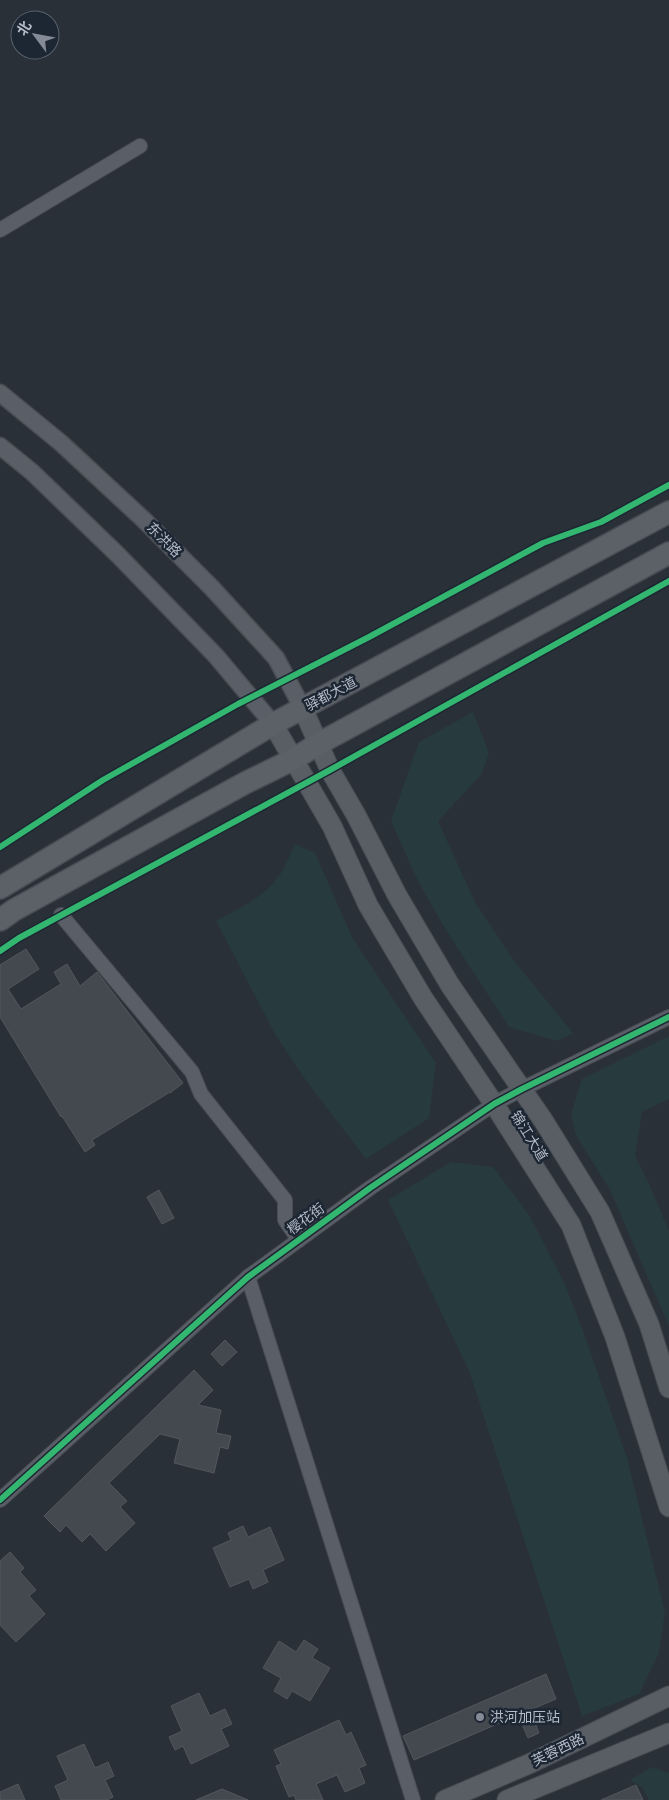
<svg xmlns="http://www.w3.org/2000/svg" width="669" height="1800" font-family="'Sofia Sans Condensed','Noto Sans SC',sans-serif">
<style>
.green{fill:#273a3e}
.building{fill:#444950;stroke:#52575f}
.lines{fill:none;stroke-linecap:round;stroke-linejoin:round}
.minor-casing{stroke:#484c53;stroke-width:16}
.tertiary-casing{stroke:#484c53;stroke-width:19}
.secondary-casing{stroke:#484c53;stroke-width:21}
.primary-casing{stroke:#484c55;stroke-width:24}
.minor{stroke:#5a5e66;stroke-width:14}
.tertiary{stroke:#5a5e66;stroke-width:16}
.secondary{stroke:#595d64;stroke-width:19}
.primary{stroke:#5c6168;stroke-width:21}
.cycleway-casing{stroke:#1d2633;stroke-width:9}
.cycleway{stroke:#33b770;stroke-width:6}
.poi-dot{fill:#848b96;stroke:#1d2633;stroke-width:2}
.labels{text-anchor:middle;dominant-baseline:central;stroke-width:5;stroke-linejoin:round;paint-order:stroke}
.street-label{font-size:14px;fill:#b4bcc9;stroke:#1d2633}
.poi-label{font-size:14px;fill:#b4bcc9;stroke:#1d2633;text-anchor:start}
</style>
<rect width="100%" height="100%" fill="#2a3038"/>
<g class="green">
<polygon points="473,712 489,753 481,775 438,821 475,902 515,962 573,1033 558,1041 509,1027 444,927 418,881 391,821 419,742"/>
<path d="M295 844 315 853 352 937 436 1063 429 1118 366 1159 307 1082 275 1034 216 921C240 908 265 897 281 873 286 864 290 854 295 844Z"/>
<polygon points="669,1036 669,1099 642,1112 635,1156 650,1186 669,1231 669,1326 610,1190 576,1135 571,1114 582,1079"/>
<polygon points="451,1162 493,1167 529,1215 564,1282 582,1328 627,1458 665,1612 659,1653 639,1694 582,1716 469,1371 388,1200"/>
<polygon points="652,1767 669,1773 669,1800 649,1800 643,1788 630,1780"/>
</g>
<g class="building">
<polygon points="26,949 39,969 8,989 21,1009 61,984 54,972 67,964 80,986 97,972 183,1083 170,1093 170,1092 92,1140 95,1145 85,1152 62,1116 61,1117 0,1017 0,965"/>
<polygon points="159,1190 174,1218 162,1224 147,1197"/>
<polygon points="225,1340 237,1352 222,1366 211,1354"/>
<polygon points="194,1370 213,1390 198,1405 221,1410 216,1433 231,1436 228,1449 220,1447 214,1473 174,1463 180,1439 160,1434 109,1483 127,1501 120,1507 135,1523 106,1551 90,1534 82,1542 66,1525 60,1532 44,1516"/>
<polygon points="243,1526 248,1537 270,1527 284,1560 263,1570 268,1582 253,1589 249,1579 230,1587 213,1548 231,1540 228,1533"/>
<polygon points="10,1552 24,1568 20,1572 36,1590 29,1596 45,1614 16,1642 0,1625 0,1561"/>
<polygon points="304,1640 318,1649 312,1658 330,1668 310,1701 292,1691 287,1699 274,1691 281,1678 263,1668 279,1641 296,1652"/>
<polygon points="546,1674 556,1699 530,1710 539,1733 528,1738 518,1715 414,1760 403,1736"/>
<polygon points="199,1693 210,1716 225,1709 232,1724 221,1729 229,1746 191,1764 183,1746 175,1750 169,1737 182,1731 171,1706"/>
<polygon points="339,1720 346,1735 351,1732 366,1765 359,1768 365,1783 345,1792 337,1775 316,1784 323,1800 296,1800 294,1795 289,1797 276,1766 281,1764 274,1750"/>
<polygon points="84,1744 95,1768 108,1762 114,1776 105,1780 113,1797 107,1800 61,1800 55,1786 68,1780 57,1756"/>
<polygon points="18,1784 25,1800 0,1800 0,1792"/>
<polygon points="636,1785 643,1800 601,1800"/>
<polygon points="222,1789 248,1800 196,1800"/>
</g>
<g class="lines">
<defs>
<g id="minor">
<polyline points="0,230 140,146"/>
<polyline points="61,915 192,1072 201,1094 285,1200 285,1220 299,1240"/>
<polyline points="248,1277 413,1800"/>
<polyline points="0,1500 248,1277 370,1188 494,1104 522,1089 669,1017"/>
</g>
<g id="tertiary">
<polyline points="0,393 61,443 144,520 212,588 276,658 303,709"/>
<polyline points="0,446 32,472 118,555 216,656 273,724"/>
</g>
<g id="secondary">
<polyline points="303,709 330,770 356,815 397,895 450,985 543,1120 600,1212 649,1324 669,1388"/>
<polyline points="273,724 332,826 368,905 423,998 494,1104 571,1225 615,1337 669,1507"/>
<polyline points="445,1800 531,1763 669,1696"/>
<polyline points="507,1800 669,1733"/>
</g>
<g id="primary">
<polyline points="0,888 273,724 669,512"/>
<polyline points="0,920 14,910 245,783 294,759 318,744 669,553"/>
</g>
</defs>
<use href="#minor" class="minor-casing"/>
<use href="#tertiary" class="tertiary-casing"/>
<use href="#secondary" class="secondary-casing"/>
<use href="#primary" class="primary-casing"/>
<use href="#minor" class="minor"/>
<use href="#tertiary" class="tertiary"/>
<use href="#secondary" class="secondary"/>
<use href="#primary" class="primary"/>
<defs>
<g id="cycleway">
<polyline points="0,847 103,780 238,704 369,637 543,543 601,522 669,485"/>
<polyline points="0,951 19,938 330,770 669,581"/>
<polyline points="0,1500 248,1277 370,1188 494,1104 522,1089 669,1017"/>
</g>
</defs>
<use href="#cycleway" class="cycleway-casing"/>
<use href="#cycleway" class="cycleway"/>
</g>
<circle class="poi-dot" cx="480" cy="1717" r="5"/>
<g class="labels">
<g class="street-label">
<text transform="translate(164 540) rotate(45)">东洪路</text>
<text transform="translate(331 694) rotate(-28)">驿都大道</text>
<text transform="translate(529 1136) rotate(58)">锦江大道</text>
<text transform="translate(306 1219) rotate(-36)">樱花街</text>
<text transform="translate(558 1750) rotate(-26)">芙蓉西路</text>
</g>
<g class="poi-label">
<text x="490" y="1717">洪河加压站</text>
</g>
</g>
<g transform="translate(35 35) rotate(302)"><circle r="24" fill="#1d2633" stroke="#59626f"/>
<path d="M0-4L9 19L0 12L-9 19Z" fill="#848b96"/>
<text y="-8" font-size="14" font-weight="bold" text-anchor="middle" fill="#b4bcc9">北</text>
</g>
</svg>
